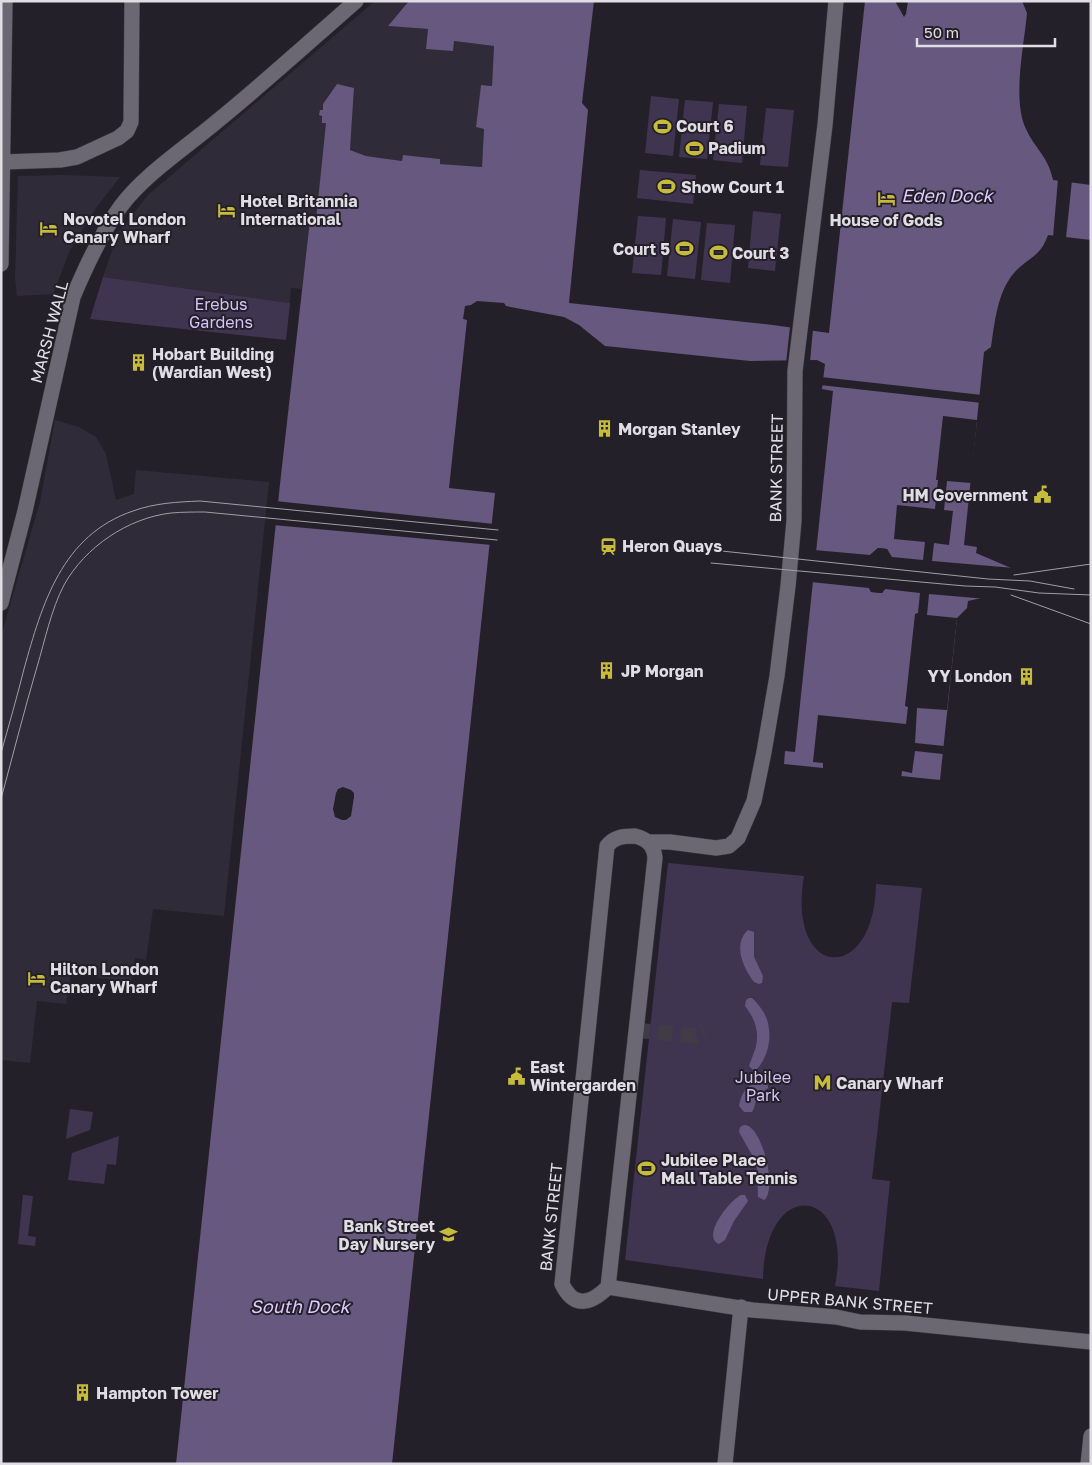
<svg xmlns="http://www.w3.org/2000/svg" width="1092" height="1465" font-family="'Golos Text',sans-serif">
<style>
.built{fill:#302b38}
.green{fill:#403551}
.water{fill:#66587e;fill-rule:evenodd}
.pier{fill:#242029;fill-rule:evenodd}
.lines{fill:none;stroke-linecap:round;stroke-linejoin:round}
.minor-tunnel{stroke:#403c45;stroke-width:15;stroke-dasharray:15 8;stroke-linecap:butt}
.minor-casing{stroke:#403d44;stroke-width:16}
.minor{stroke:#6c6873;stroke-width:15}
.tram{stroke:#a09ea5;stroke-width:1}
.labels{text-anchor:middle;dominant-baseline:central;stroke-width:4;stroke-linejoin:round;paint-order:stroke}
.poi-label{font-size:16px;font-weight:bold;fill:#e0dee4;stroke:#242029;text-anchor:start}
.park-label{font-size:16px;fill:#d5c2f7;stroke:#242029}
.street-label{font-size:16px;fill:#e0dee4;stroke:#242029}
.water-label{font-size:18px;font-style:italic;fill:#ddcaff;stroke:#242029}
</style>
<rect width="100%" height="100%" fill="#242029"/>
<g class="built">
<polygon points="375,1 410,1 388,26 428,29 426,49 454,41 494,46 492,86 481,85 476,127 484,129 482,167 439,164 440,159 403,155 402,161 366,156 350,150 354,88 322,116 327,123 316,220 310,220 302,289 291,288 290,303 103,277 118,233 148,195"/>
<polygon points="63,175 120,177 96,208 70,250 53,294 17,296 15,278 18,176"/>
<polygon points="55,420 79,427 96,437 106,454 116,500 134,494 136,470 269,482 224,916 153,909 146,960 135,958 131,982 71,974 66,1004 37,1001 30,1063 1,1060 1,636 40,502"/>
</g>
<g class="green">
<polygon points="651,96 679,99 673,156 645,153"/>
<polygon points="685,100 713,102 707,159 679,157"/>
<polygon points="719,104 747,106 742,163 713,160"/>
<polygon points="766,108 794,110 788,167 760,165"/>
<polygon points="640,170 696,175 693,204 637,198"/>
<polygon points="753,211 781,214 775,271 748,268"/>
<polygon points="638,216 666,218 661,275 632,273"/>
<polygon points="673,219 701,222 695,279 667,276"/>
<polygon points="707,223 735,225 730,283 701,280"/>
<polygon points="103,277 290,303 286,340 90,319"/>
<path d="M668 863 804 876C786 979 874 987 876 884L922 888 909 1003 892 1002 872 1179 890 1181 879 1291 835 1286C855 1186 765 1174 763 1279L625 1260Z"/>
<polygon points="70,1109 93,1112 90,1130 66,1139"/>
<polygon points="119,1136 116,1165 107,1164 104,1184 68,1180 72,1153"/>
<polygon points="23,1195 33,1196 28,1236 36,1237 35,1246 18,1244"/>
</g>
<g class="water">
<path d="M409 1H594L582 103 588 110 569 303 773 325 829 333 865 1H1022L1027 13C1024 46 1012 100 1026 129 1035 149 1048 156 1053 180L1091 185V240L1048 235C1040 258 1028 257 1014 273 997 293 995 322 991 347L984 352 964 545 977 547 976 553 1011 568 1009 592 968 601 967 608 957 618 940 780 784 764 785 751 795 752 833 391 822 389 825 364 817 360 750 361 605 346 579 325 564 317 506 306 504 303 477 301 471 305 465 306 463 319 467 320 449 488 495 493 392 1464H176L281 475 310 220H316L326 123H322V116L319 115 320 110H323V104L337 84 354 88 350 150 366 156 402 161 403 155 440 159V164L482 167 484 129 476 127 481 85 492 86 494 46 454 41 453 51 426 49 428 29 388 26ZM878 548 887 549C895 563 892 581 882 593L871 592 867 584 870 555Z"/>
<path d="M748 930 754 932V957L763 976 762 983 759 984 754 982C744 969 732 944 748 930Z"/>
<path d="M749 998H752C758 1004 763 1010 766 1017 773 1034 769 1057 756 1070H753L749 1066C750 1062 752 1059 753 1055 761 1037 757 1021 745 1006L746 1000Z"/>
<path d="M762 1080C767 1081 768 1083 768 1088L757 1097 754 1108 752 1112H744L739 1106C742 1091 747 1085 762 1080Z"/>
<path d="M744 1125C762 1124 778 1190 764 1200L758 1197 757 1169 752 1155 739 1132 740 1127Z"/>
<path d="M741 1195H745L748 1201 734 1221 725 1240 719 1244C701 1236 730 1200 741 1195Z"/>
</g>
<g class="pier">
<polygon points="895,1 908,1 906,14 904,17"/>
<polygon points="1058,179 1072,180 1066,238 1053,237"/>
<polygon points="790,327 813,329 810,362 786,363"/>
<polygon points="821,377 982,395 980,398 982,403 820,385"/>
<path d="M943 416 977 420 971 483 947 481 944 510 953 511 949 545 934 543 932 561 1014 568 1011 593 987 599 929 594 927 615 957 618 947 710 917 708 915 743 944 746 943 754 915 751 912 773 902 771 901 779 823 771V763L813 762 818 715 906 724 908 707 905 706 915 614 918 613 920 593 885 589 882 593 871 592 869 588 811 582 814 550 870 555 878 548 887 549 892 557 923 560 925 542 894 539 897 505 935 509 938 480H936ZM879 550 885 551 890 559 886 585 881 591 873 589 869 583 873 556Z"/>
<polygon points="275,501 494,524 492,545 273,525"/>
<polygon points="343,787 351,790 354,793 354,797 351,816 346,820 342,820 335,817 333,809 336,793 338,789"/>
</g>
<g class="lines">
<polyline class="minor-tunnel" points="635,1030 695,1036 704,1031"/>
<defs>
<g id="minor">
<polyline points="3,162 60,160 77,157 118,138 127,131 131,122 132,1"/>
<polyline points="1,264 5,1"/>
<path d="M1 603 25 511 73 297C86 266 101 233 121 206 144 175 185 148 215 123 263 84 309 42 356 1"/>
<path d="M635 836C647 839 654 845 655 858L608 1287C591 1304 574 1309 562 1284L607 846C614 837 623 836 635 836Z"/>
<polyline points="650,842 670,842 716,848 729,846 738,838 754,801 764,752 777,676 788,586 794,521 795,371 825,125 836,1"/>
<polyline points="608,1287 752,1310 836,1317 860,1322 905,1323 1091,1342"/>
<polyline points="725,1464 741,1307"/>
<polyline points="1088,1464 1091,1436"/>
</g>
</defs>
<use href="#minor" class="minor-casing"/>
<use href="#minor" class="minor"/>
<g class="tram">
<polyline points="712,550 988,579 1030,581 1074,589"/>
<polyline points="711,563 965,586 995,587 1039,593 1091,595"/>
<polyline points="1014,575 1091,564"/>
<polyline points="1011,595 1091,624"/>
<path d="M1 753C9 725 17 697 24 669 42 604 62 535 133 511 155 503 177 502 200 501L498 530"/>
<path d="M1 799C13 755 24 711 37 667 45 640 51 610 64 585 85 547 128 518 171 513 182 512 194 512 205 512L497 540"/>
</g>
</g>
<defs>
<symbol id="stadium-bare" viewBox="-9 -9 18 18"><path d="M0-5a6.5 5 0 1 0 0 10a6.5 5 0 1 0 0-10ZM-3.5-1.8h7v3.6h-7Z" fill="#c7bb3b" stroke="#242029" stroke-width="2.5" paint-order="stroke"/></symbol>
<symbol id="hotel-bare" viewBox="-9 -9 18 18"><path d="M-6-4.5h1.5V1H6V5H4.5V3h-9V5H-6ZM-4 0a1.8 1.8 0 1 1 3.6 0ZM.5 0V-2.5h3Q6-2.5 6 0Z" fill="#c7bb3b" stroke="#242029" stroke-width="2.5" paint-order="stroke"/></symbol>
<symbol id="building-bare" viewBox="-9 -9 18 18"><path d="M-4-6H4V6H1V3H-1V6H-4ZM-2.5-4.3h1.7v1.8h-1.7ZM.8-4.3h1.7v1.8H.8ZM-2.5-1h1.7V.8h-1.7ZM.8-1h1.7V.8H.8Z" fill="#c7bb3b" stroke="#242029" stroke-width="2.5" paint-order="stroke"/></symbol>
<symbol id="civic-bare" viewBox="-9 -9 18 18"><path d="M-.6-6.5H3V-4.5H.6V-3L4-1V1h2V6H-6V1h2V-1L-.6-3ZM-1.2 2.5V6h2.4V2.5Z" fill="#c7bb3b" stroke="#242029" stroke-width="2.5" paint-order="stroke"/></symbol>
<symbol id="station-bare" viewBox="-9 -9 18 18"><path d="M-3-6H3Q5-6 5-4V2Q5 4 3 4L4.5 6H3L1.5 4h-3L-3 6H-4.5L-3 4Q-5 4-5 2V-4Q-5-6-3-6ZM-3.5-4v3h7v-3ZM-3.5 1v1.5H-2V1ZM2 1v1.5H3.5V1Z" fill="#c7bb3b" stroke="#242029" stroke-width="2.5" paint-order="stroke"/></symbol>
<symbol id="metro-bare" viewBox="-9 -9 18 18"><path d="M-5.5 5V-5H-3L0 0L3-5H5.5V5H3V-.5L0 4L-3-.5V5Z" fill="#c7bb3b" stroke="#242029" stroke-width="2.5" paint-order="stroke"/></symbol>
<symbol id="school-bare" viewBox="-9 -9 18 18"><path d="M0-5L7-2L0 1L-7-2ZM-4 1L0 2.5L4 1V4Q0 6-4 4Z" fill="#c7bb3b" stroke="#242029" stroke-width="2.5" paint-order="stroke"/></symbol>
</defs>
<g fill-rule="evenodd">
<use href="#stadium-bare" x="650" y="114" width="25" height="25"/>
<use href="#stadium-bare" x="682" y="136" width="25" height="25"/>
<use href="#stadium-bare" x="654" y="174" width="25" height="25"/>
<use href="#hotel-bare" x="874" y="186" width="25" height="25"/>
<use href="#hotel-bare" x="214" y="198" width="25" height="25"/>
<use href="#hotel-bare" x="36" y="216" width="25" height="25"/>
<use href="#stadium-bare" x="672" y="236" width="25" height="25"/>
<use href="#stadium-bare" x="706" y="240" width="25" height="25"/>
<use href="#building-bare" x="126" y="350" width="25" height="25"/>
<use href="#building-bare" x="592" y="416" width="25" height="25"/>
<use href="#civic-bare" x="1030" y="482" width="25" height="25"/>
<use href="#station-bare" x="596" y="534" width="25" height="25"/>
<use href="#building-bare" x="594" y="658" width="25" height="25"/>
<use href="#building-bare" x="1014" y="664" width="25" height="25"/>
<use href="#hotel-bare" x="24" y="966" width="25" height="25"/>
<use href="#civic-bare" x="504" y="1064" width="25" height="25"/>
<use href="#metro-bare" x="810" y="1070" width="25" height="25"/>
<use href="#stadium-bare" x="634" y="1156" width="25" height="25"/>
<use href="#school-bare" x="436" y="1222" width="25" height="25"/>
<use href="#building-bare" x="70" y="1380" width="25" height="25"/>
</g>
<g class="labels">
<g class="poi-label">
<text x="676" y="126">Court 6</text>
<text x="708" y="148">Padium</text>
<text x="681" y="187">Show Court 1</text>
<text x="240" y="201">Hotel Britannia<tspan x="240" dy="18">International</tspan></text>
<text x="63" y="219">Novotel London<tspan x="63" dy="18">Canary Wharf</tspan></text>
<text x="886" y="220" text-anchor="middle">House of Gods</text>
<text x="670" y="249" text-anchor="end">Court 5</text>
<text x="732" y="253">Court 3</text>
<text x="152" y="354">Hobart Building<tspan x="152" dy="18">(Wardian West)</tspan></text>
<text x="618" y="429">Morgan Stanley</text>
<text x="1028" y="495" text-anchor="end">HM Government</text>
<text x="622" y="546">Heron Quays</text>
<text x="621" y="671">JP Morgan</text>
<text x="1012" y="676" text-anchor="end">YY London</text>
<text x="50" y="969">Hilton London<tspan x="50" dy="18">Canary Wharf</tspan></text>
<text x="530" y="1067">East<tspan x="530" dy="18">Wintergarden</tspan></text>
<text x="836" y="1083">Canary Wharf</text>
<text x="661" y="1160">Jubilee Place<tspan x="661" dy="18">Mall Table Tennis</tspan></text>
<text x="435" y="1226" text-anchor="end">Bank Street<tspan x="435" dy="18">Day Nursery</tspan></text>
<text x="96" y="1393">Hampton Tower</text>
</g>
<g class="park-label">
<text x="221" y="304">Erebus<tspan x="221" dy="18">Gardens</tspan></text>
<text x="763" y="1077">Jubilee<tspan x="763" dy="18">Park</tspan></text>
</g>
<g class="street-label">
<text transform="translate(49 332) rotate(-75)">MARSH WALL</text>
<text transform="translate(776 468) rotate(-89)">BANK STREET</text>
<text transform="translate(551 1217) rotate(-84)">BANK STREET</text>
<text transform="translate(850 1301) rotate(5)">UPPER BANK STREET</text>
</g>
<g class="water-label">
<text x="947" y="195">Eden Dock</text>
<text x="300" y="1306">South Dock</text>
</g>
</g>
<rect width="1092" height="1465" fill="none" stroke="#e0dee4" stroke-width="5"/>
<path d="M917 38v8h138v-8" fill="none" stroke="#e0dee4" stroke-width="2.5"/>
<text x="924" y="38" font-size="15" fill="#e0dee4" stroke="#242029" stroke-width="4" paint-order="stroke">50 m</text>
</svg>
